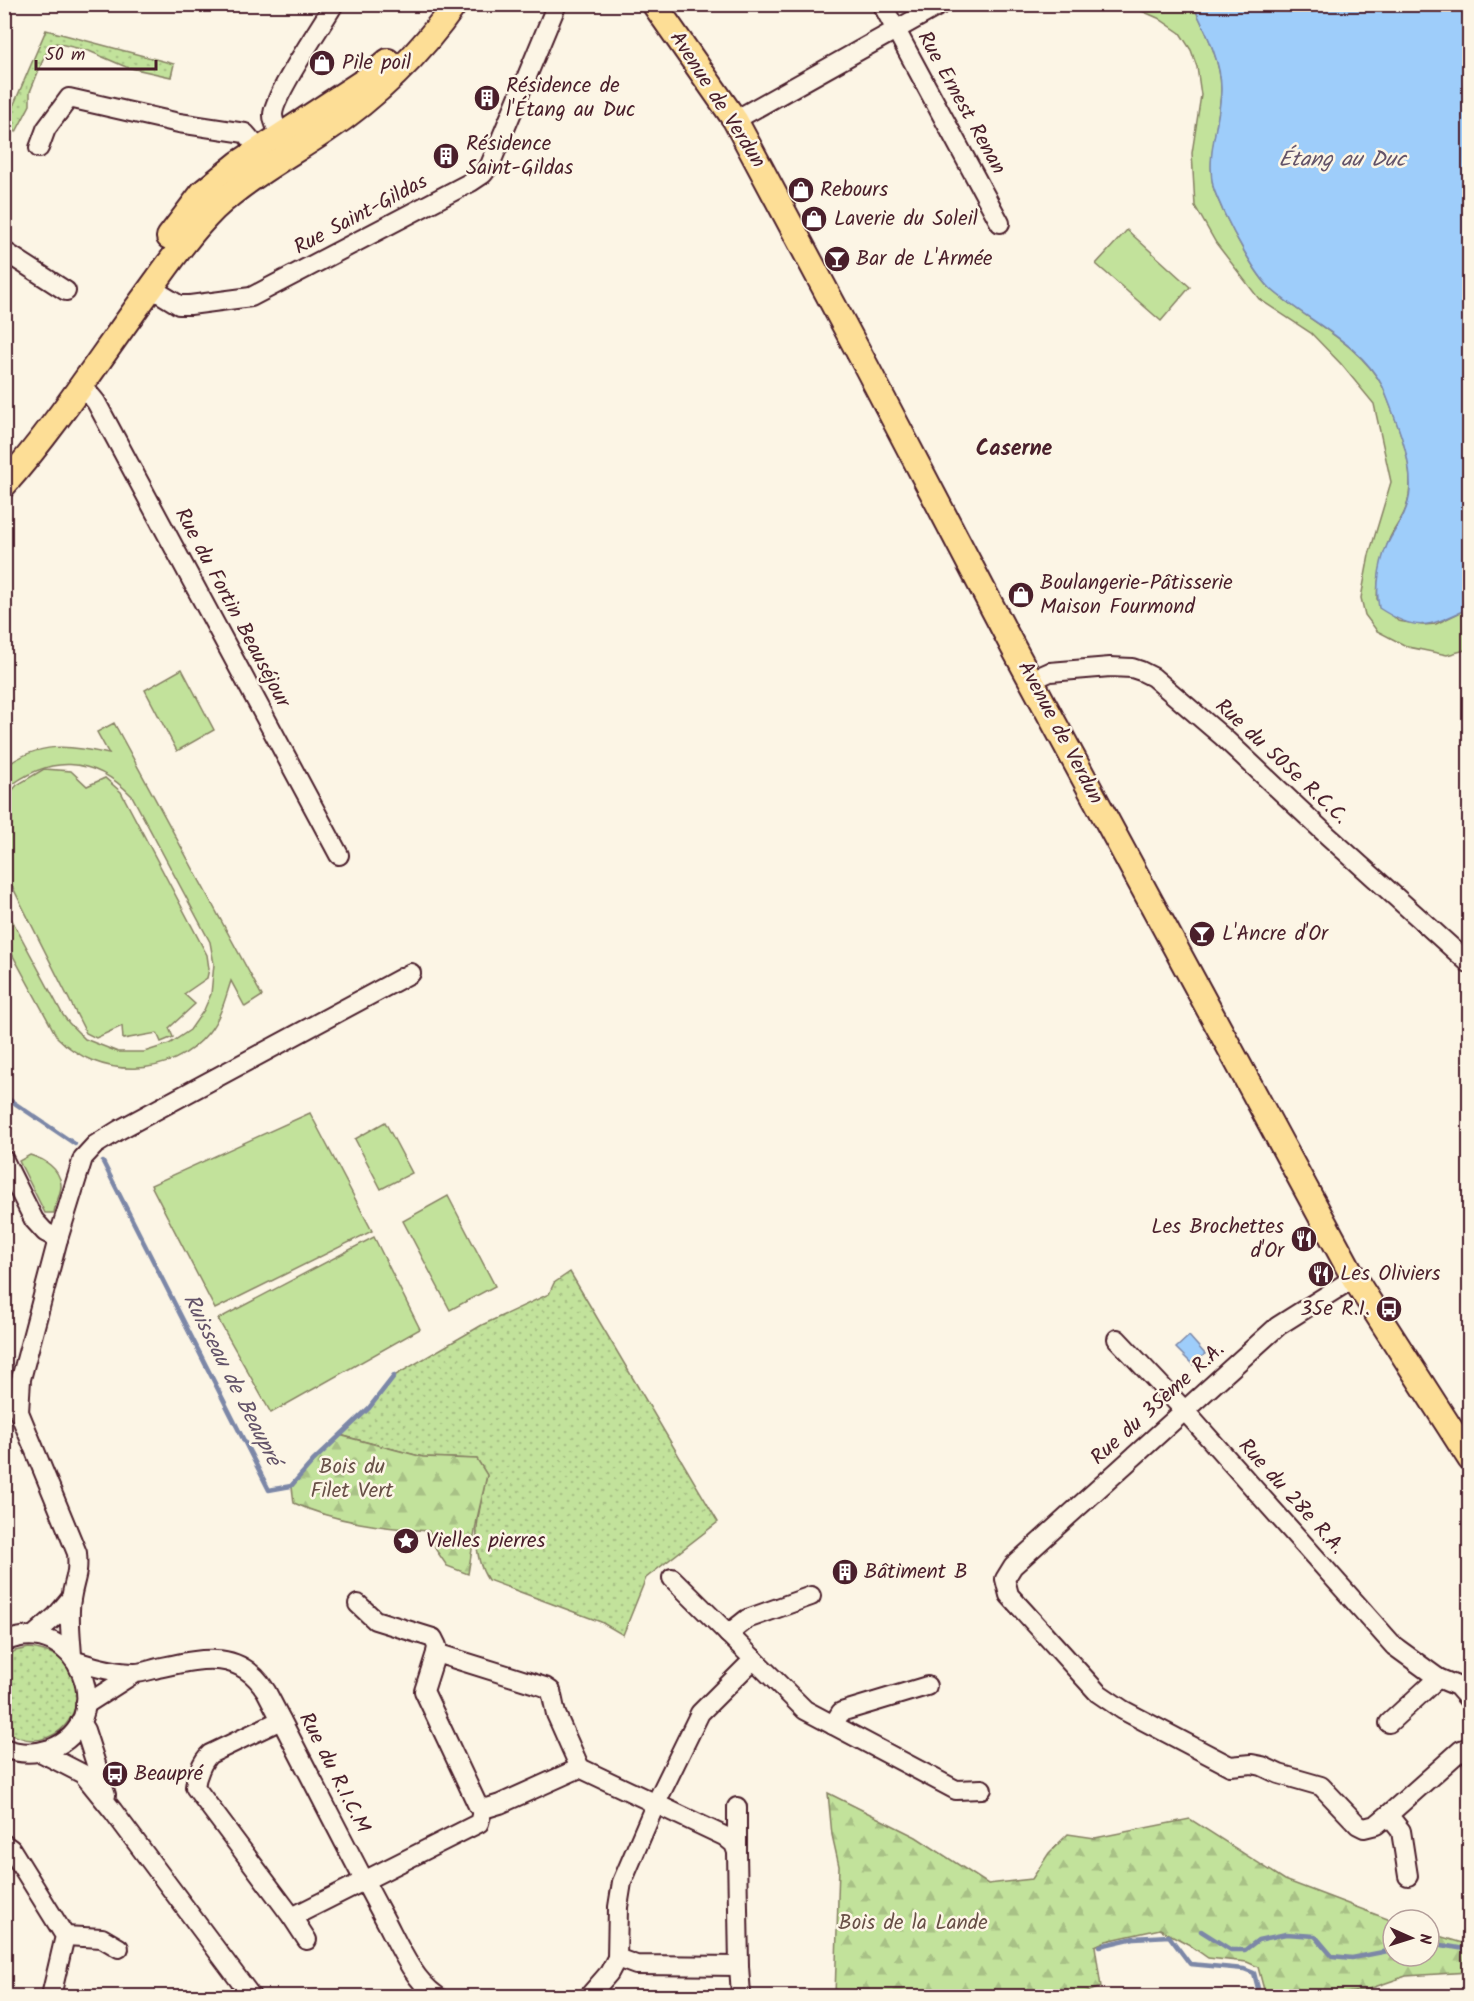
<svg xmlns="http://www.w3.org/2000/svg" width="1474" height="2001" font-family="Kalam,sans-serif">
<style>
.grass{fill:url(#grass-dots);stroke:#868063;stroke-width:1.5}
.forest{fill:url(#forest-firs);stroke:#868063;stroke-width:1.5}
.park{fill:#c2e29b;stroke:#868063;stroke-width:1.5}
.water{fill:#9ecdfa;stroke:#7c87a7;stroke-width:1.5}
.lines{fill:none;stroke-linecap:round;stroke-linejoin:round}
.stream{stroke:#7c87a7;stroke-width:4.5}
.minor-casing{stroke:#4a1f2b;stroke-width:22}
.major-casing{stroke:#4a1f2b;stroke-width:28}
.minor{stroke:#fcf5e5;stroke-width:18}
.major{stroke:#fdde96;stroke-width:24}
.labels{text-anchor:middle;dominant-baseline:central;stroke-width:5;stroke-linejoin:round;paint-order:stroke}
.poi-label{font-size:21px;fill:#4a1f2b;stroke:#fcf5e5;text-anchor:start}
.street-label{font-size:21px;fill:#4a1f2b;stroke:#fcf5e5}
.park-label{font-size:21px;fill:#685047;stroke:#fcf5e5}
.water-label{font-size:22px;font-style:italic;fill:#635369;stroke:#fcf5e5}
.neighbourhood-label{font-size:22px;font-weight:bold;fill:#4a1f2b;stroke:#fcf5e5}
</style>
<defs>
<pattern id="grass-dots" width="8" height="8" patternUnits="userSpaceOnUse" patternTransform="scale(1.5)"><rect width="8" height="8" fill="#c2e29b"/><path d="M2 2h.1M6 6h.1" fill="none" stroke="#a8c186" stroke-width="1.8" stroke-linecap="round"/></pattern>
<pattern id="forest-firs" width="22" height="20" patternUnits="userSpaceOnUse" patternTransform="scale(1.5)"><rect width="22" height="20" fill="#c2e29b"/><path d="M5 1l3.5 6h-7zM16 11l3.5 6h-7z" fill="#a8c186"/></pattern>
</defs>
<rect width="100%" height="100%" fill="#fcf5e5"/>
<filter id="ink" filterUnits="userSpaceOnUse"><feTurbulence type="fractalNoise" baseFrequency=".0167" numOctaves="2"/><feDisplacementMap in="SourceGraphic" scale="12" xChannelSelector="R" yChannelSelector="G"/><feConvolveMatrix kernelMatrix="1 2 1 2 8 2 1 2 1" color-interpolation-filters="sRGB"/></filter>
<g filter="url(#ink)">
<g class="grass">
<polygon points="46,30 174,64 171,77 126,67 89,51 56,43 45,55 30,92 30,105 16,132 13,127 11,111"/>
<path d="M570 1272 718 1522 646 1578 623 1635 601 1622 488 1580C468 1550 479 1508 487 1476L477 1459 423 1457 340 1435 369 1408 394 1376 482 1325 549 1294 554 1283Z"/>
<path d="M29 1648C118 1658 69 1774 5 1730V1658L15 1651Z"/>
</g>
<g class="forest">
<path d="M339 1435 423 1457 477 1459 487 1475 477 1519 468 1574 447 1566 436 1550 429 1531C383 1528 335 1522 294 1503L292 1487 321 1452Z"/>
<polygon points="828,1793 916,1837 988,1884 1032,1879 1049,1853 1068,1834 1095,1838 1190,1819 1285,1880 1393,1921 1393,1956 1429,1956 1429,1933 1469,1945 1469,1972 1406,1976 1366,1990 1326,1996 1275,1996 1267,1995 1264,1990 1258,1967 1247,1962 1208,1958 1188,1944 1160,1929 1106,1941 1095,1946 1101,1987 1075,1996 835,1996 839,1866 832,1835"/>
</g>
<g class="park">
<path d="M1128 5H1193C1205 30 1222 62 1221 91 1220 122 1207 154 1213 186 1215 194 1220 203 1223 211 1233 232 1255 274 1271 289 1307 321 1360 343 1383 387 1397 423 1419 470 1406 508 1402 520 1393 529 1389 540 1382 560 1377 577 1377 599L1398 621 1423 625 1436 624 1469 608V649L1447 655 1408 647 1377 631 1365 615 1361 598 1369 555 1391 482 1374 404 1341 364 1311 333 1259 299 1216 243 1195 206 1192 153 1201 95 1197 67 1191 50 1180 33 1158 18Z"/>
<polygon points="1127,230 1190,287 1161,321 1096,264"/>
<polygon points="182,669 214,730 177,751 145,690"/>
<path d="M114 723 262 996 245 1007 231 981C225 999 221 1017 209 1032 171 1080 98 1079 57 1037L5 941V907L63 1015 69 1023 85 1039 118 1052H144L169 1044 190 1030 204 1010 211 994 214 964 210 942 132 796C93 755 48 755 5 790V767C39 741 70 745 109 754L97 732Z"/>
<polygon points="44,769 71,771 87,786 105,778 121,792 207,955 209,969 207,978 184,994 195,1004 169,1028 173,1037 161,1042 157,1033 123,1039 122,1026 96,1038 86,1033 5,872 5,799 17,785"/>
<polygon points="310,1113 372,1231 215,1309 151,1185"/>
<polygon points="385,1122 412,1173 381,1189 355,1139"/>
<path d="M30 1155C44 1159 59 1168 61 1184 62 1192 55 1204 54 1213H45L19 1161Z"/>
<polygon points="448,1196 495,1286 450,1310 403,1221"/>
<polygon points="374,1237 420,1329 271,1413 218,1319"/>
</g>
<g class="water">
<path d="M1193 5H1469V608C1430 626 1418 634 1379 608 1375 586 1380 556 1391 537 1400 522 1409 508 1410 490 1412 456 1395 419 1383 387 1360 342 1307 321 1271 289 1255 274 1233 232 1223 211 1220 203 1215 194 1213 186 1206 154 1220 122 1221 91 1222 62 1205 30 1193 5Z"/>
<polygon points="1189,1336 1205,1354 1193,1365 1176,1348"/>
</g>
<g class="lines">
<g class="stream">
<polyline points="4,1096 75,1144"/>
<polyline points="103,1162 269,1490 291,1486 313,1461 369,1408 394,1376"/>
<polyline points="1201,1931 1231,1950 1245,1950 1258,1940 1286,1934 1315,1936 1332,1956 1352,1958 1393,1950"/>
<polyline points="1429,1945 1436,1944 1470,1950"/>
<polyline points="1100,1946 1134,1938 1169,1936 1190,1964 1244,1969 1254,1973 1260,1996"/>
</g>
<defs>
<g id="minor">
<polyline points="882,4 1000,223"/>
<polyline points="735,120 942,4"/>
<path d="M288 144C283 136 273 126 273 115 273 96 322 25 334 4"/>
<polyline points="39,148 46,129 69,98 179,123 245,133 259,149"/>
<polyline points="4,251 66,291"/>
<polyline points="151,288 179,305 190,305 251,297 471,182 483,174 490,165 557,4"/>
<polyline points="82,385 96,402 339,855"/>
<polyline points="1032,680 1050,672 1110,667 1132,668 1141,671 1153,677 1223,737 1327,835 1470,964"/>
<polyline points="4,1160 34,1220 45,1232 58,1239"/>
<polyline points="1354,1278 1278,1326 1013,1566 1005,1579 1009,1595 1098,1693 1123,1710 1230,1766 1252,1764 1262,1766 1279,1774 1321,1786 1358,1825 1364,1828 1376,1825 1388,1815 1461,1750 1470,1747"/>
<polyline points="1117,1339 1185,1411 1394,1646 1438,1678 1457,1686 1470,1701"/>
<polyline points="672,1578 805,1710 956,1790 982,1789"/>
<polyline points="358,1604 375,1620 433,1638 437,1646 436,1653"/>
<polyline points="728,1634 747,1619 811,1596"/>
<polyline points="33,1636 56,1616 71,1598"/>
<path d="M4 1642C78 1610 121 1722 50 1749 35 1754 19 1754 4 1748"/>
<polygon points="436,1653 545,1687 551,1691 556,1714 580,1768 500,1804 487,1808 478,1806 424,1691"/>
<path d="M72 1656C71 1637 68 1618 71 1599 74 1579 79 1576 77 1553L19 1412 21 1379 58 1239 83 1158 95 1145 119 1130 411 973"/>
<path d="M76 1661C94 1667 115 1673 135 1673 142 1673 150 1670 158 1668 200 1659 239 1648 266 1691 305 1765 342 1840 382 1914 397 1941 411 1978 437 1996"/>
<polyline points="85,1705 135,1673"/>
<path d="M281 1720 210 1754C202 1761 196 1777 195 1787L292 1917 479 1823 483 1808"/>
<polyline points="80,1722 85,1730 106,1795"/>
<polyline points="1389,1723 1438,1678"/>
<polyline points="833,1725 841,1712 927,1686"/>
<polyline points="40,1752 83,1774 113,1811 251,1996"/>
<polyline points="580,1768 724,1836 734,1844 737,1852 739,1966 636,1965 617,1958"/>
<polyline points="737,1807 737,1852"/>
<polyline points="1388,1815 1401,1831 1408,1876"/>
<polyline points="4,1844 11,1849 65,1936 51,1996"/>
<polyline points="292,1917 307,1940"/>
<polyline points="65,1936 102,1938 119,1948"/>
<polyline points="739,1966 741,1995"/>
<polyline points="589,1996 609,1973 617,1958 618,1907 622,1882 655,1805 700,1713 754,1659"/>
</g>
<g id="major">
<polyline points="654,4 735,120 866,366 1013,647 1354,1278 1470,1459"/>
<polyline points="169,237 203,192 239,163 367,79 388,61"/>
<path d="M4 485C57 425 99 359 146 295 168 265 188 235 214 209 247 178 288 156 325 131 376 97 420 54 455 4"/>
</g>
</defs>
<use href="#minor" class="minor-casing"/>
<use href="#major" class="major-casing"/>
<use href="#minor" class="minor"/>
<use href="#major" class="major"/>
</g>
</g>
<defs>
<symbol id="shop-disc" viewBox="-11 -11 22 22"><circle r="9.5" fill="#4a1f2b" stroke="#fcf5e5"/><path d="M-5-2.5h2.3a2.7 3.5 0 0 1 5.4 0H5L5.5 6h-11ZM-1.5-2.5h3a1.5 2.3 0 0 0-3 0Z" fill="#fff"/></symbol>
<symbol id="building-disc" viewBox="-11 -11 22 22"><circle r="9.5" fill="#4a1f2b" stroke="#fcf5e5"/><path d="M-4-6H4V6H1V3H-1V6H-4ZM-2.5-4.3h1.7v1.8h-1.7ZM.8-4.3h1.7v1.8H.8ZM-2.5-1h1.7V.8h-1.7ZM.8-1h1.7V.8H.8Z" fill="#fff"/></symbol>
<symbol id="bar-disc" viewBox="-11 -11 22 22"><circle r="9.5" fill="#4a1f2b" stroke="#fcf5e5"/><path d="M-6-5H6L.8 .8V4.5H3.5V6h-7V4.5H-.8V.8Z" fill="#fff"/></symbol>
<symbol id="restaurant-disc" viewBox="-11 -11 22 22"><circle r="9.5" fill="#4a1f2b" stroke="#fcf5e5"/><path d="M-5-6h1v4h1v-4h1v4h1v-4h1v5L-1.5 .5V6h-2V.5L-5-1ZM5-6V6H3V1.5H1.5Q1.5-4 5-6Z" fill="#fff"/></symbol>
<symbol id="bus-disc" viewBox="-11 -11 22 22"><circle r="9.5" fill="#4a1f2b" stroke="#fcf5e5"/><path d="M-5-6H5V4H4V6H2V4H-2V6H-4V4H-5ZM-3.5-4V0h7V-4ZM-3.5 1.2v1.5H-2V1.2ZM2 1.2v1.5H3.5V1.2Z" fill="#fff"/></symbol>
<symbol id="sight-disc" viewBox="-11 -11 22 22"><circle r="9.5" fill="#4a1f2b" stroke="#fcf5e5"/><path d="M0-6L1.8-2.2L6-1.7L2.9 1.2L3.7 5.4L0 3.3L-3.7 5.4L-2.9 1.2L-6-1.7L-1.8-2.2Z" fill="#fff"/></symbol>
</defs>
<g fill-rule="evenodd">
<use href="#shop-disc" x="307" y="48" width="30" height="30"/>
<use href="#building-disc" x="472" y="83" width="30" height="30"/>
<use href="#building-disc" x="431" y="141" width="30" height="30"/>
<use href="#shop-disc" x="786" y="175" width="30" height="30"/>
<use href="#shop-disc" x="799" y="204" width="30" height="30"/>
<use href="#bar-disc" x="822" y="244" width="30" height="30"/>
<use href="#shop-disc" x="1006" y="580" width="30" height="30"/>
<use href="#bar-disc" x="1187" y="919" width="30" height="30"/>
<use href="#restaurant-disc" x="1289" y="1224" width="30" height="30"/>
<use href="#restaurant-disc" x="1306" y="1259" width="30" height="30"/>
<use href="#bus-disc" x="1374" y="1294" width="30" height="30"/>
<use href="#sight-disc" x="391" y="1526" width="30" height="30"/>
<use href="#building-disc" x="830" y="1557" width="30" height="30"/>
<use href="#bus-disc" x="100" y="1759" width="30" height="30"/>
</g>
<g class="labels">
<g class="poi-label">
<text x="342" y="63">Pile poil</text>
<text x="506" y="86">Résidence de<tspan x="506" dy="24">l'Étang au Duc</tspan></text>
<text x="466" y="144">Résidence<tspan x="466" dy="24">Saint-Gildas</tspan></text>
<text x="820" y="190">Rebours</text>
<text x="834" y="219">Laverie du Soleil</text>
<text x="856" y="259">Bar de L'Armée</text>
<text x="1040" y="583">Boulangerie-Pâtisserie<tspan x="1040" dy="24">Maison Fourmond</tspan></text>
<text x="1222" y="934">L'Ancre d'Or</text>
<text x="1284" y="1227" text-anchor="end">Les Brochettes<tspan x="1284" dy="24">d'Or</tspan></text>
<text x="1340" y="1274">Les Oliviers</text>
<text x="1370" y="1309" text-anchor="end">35e R.I.</text>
<text x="426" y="1541">Vielles pierres</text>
<text x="864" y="1572">Bâtiment B</text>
<text x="134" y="1774">Beaupré</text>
</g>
<g class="street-label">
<text transform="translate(717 100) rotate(57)">Avenue de Verdun</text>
<text transform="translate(961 103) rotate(61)">Rue Ernest Renan</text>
<text transform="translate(361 215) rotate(-28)">Rue Saint-Gildas</text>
<text transform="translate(232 608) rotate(62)">Rue du Fortin Beauséjour</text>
<text transform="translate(1060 733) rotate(62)">Avenue de Verdun</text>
<text transform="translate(1281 762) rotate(43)">Rue du 505e R.C.C.</text>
<text transform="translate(1158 1404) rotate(-42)">Rue du 35ème R.A.</text>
<text transform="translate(1291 1497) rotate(48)">Rue du 28e R.A.</text>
<text transform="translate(334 1773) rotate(63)">Rue du R.I.C.M</text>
</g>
<g class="park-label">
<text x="352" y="1467">Bois du<tspan x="352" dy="24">Filet Vert</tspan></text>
<text x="913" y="1923">Bois de la Lande</text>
</g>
<g class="water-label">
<text x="1342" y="160">Étang au Duc</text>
<text transform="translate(231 1380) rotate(63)">Ruisseau de Beaupré</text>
</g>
<g class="neighbourhood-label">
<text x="1014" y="449">Caserne</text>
</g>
</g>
<rect width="1474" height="2001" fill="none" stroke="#fcf5e5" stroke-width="24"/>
<rect x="12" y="12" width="1450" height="1977" fill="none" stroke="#4a1f2b" stroke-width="2" filter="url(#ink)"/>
<g transform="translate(1411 1938) rotate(93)"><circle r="28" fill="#fcf5e5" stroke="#b59f9b" stroke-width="1.5"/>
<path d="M0-4.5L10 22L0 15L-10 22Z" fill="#4a1f2b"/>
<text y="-9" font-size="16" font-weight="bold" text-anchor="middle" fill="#4a1f2b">N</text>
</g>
<path d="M36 60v9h120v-9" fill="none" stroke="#4a1f2b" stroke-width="3"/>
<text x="45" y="60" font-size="18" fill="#4a1f2b" stroke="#fcf5e5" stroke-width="4.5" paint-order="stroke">50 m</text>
</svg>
